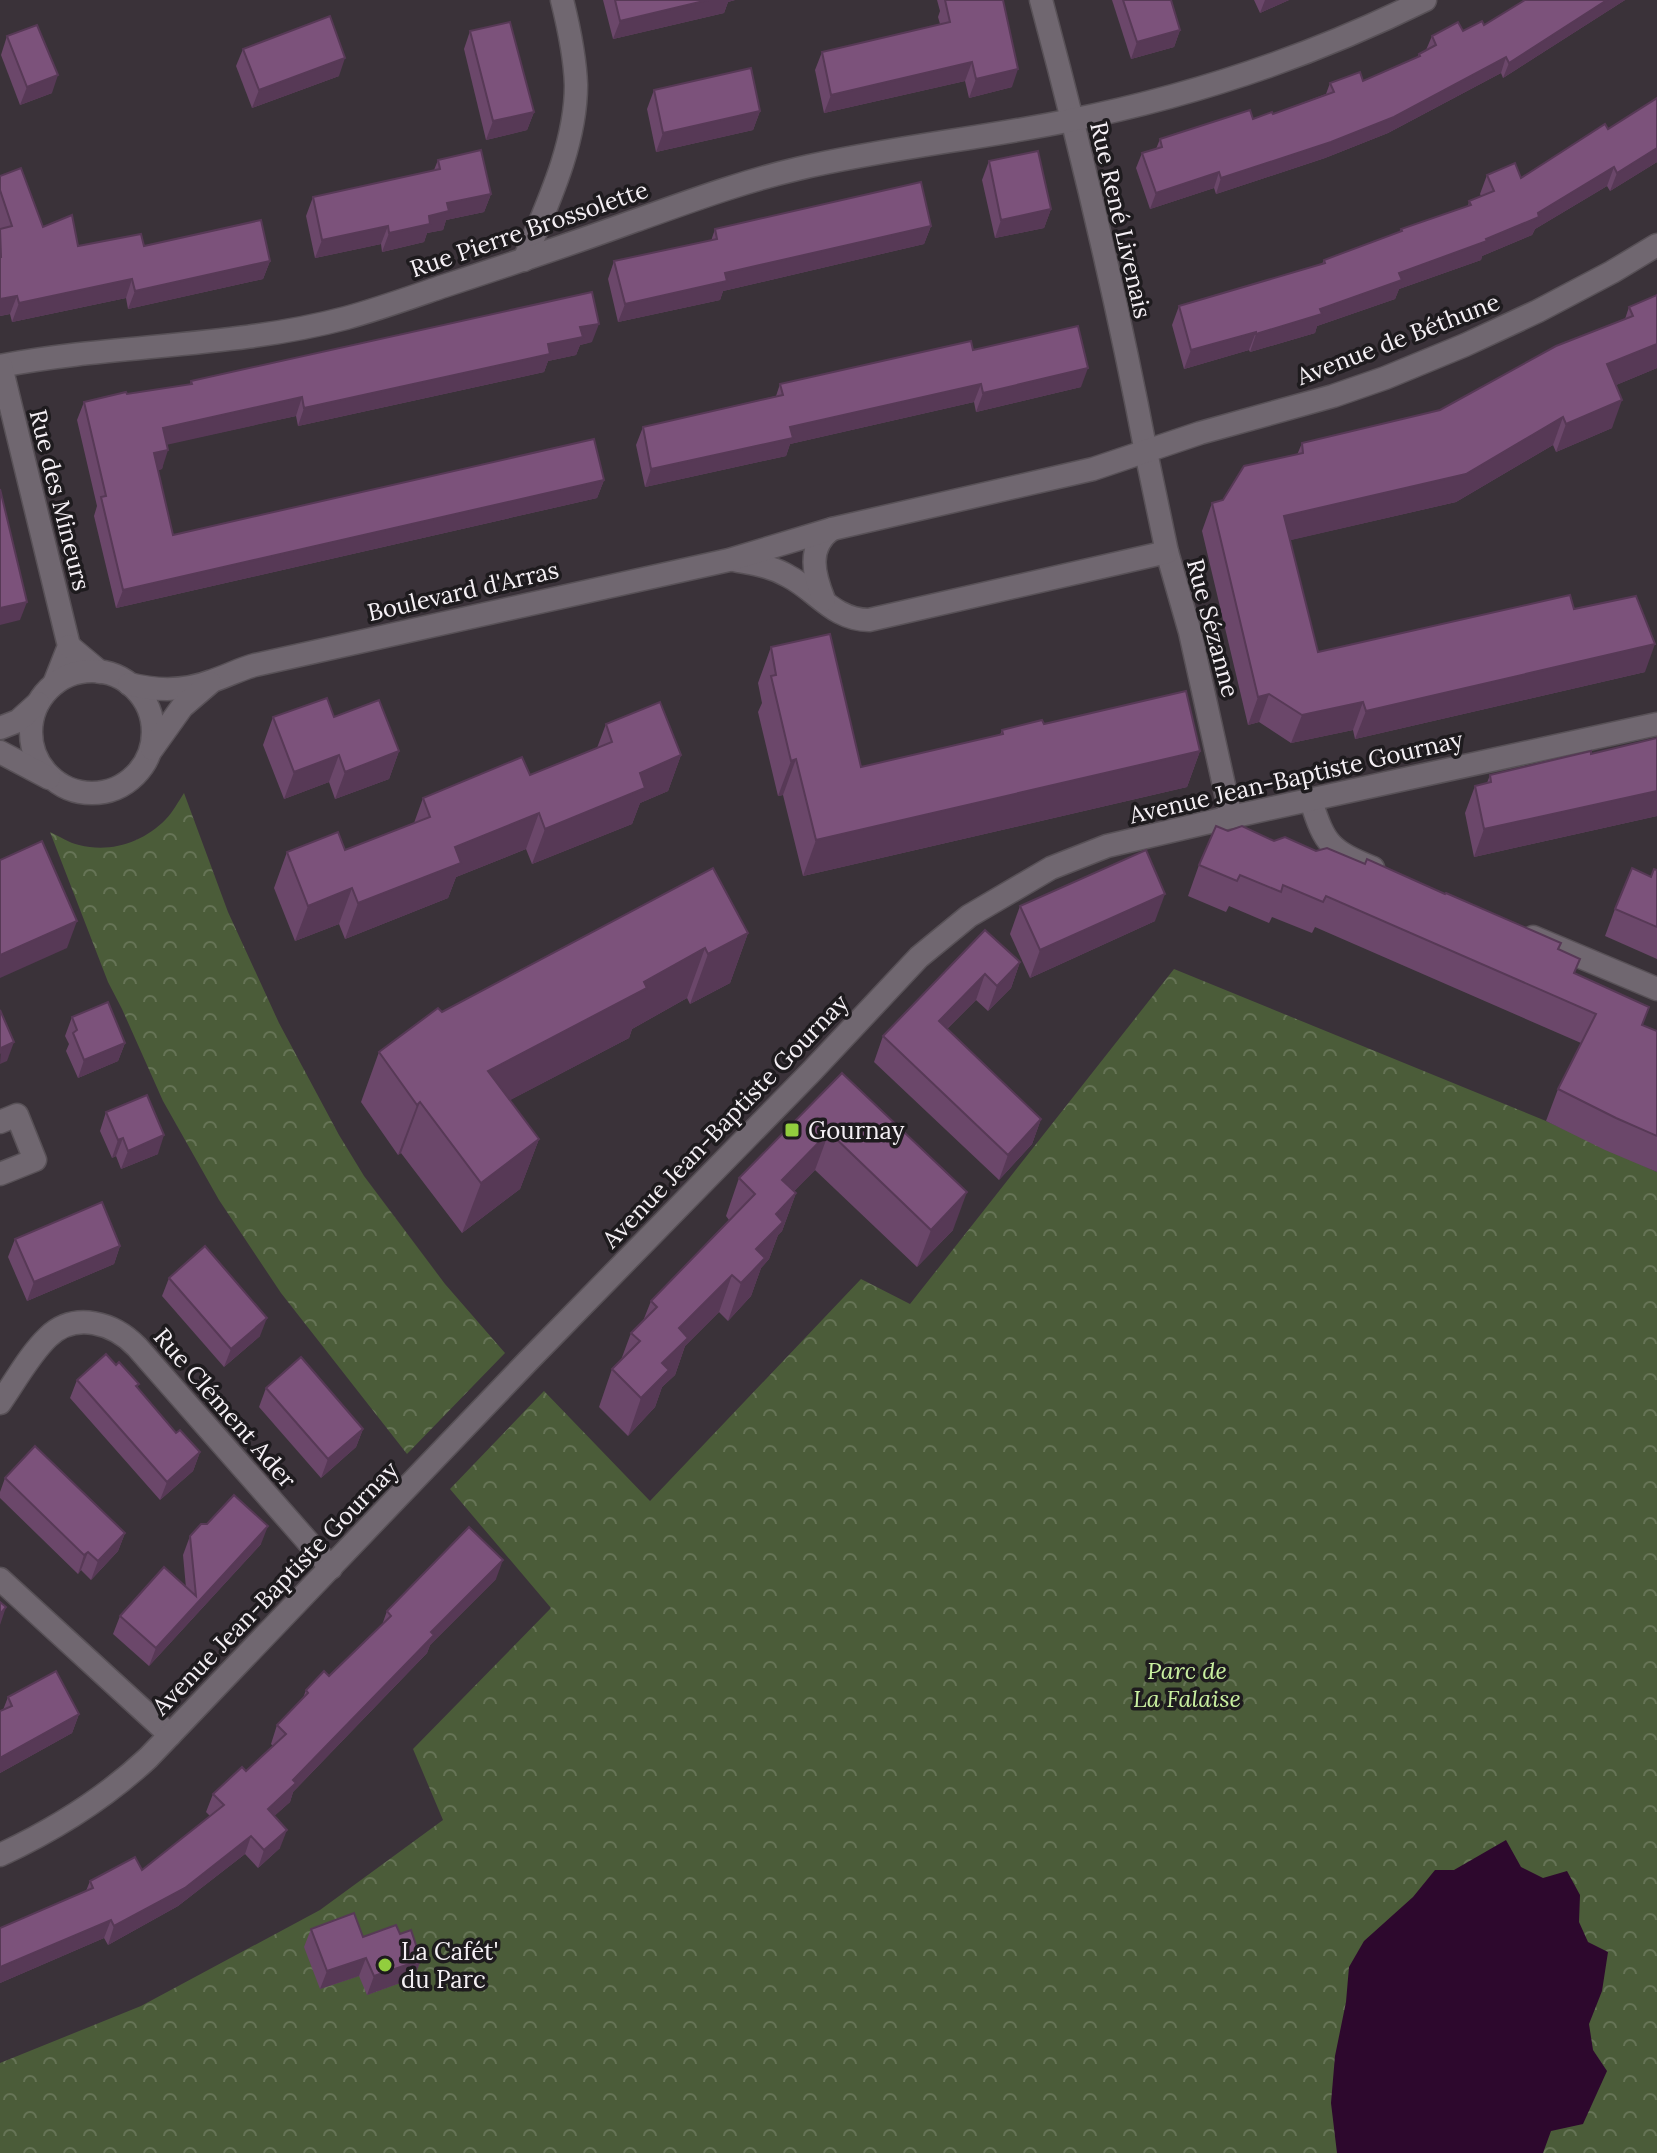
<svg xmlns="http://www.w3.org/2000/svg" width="1657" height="2153" font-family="Lora,serif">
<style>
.park{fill:url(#park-crowns)}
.water{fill:#2d082d}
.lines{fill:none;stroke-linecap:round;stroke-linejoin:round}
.minor-casing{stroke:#585157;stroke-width:25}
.tertiary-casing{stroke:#585157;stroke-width:25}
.minor{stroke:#706770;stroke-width:22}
.tertiary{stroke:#706770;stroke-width:22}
.wall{fill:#6b476a}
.shaded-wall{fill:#573956}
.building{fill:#7c527b;stroke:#573956;stroke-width:2}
.poi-dot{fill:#92cd3e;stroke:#1e1b1e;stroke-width:3}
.labels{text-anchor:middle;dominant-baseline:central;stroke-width:7;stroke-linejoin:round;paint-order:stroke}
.street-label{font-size:24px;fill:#f5f0f5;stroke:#1e1b1e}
.poi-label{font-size:24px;fill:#f5f0f5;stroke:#1e1b1e;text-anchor:start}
.park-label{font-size:24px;font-style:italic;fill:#c9f0a0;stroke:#1e1b1e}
</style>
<defs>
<pattern id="park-crowns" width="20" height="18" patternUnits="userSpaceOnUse" patternTransform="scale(2)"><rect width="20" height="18" fill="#4b5c39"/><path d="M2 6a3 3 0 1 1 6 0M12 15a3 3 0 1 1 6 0" fill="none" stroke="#667456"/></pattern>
</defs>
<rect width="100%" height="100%" fill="#3a3239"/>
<g class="park">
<path d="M184 793 228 912 279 1023 339 1135 364 1176 445 1284 505 1353 407 1454 281 1293 219 1200 163 1101 122 1009 108 982 50 832C59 836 69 843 79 845 110 853 143 843 166 819 173 812 178 802 184 793Z"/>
<polygon points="1174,969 1546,1121 1657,1172 1657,2153 0,2153 0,2063 141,2006 320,1910 443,1820 413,1749 551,1608 450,1489 544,1391 650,1501 861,1279 910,1304"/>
</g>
<polygon class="water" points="1506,1840 1521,1867 1543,1878 1567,1871 1580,1895 1579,1922 1588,1942 1608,1952 1602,1991 1589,2024 1593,2050 1607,2071 1583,2124 1551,2131 1543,2153 1337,2153 1331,2103 1335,2056 1346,2002 1349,1967 1364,1941 1413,1897 1435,1870 1454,1870"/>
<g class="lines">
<defs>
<g id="minor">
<path d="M1041 0C1081 149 1117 300 1146 452"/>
<path d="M524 260C547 205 576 145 576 85 575 56 569 28 562 0"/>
<path d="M0 366C114 344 233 348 346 318 379 309 412 297 444 286 508 265 571 244 634 221 688 202 741 182 797 169 886 148 978 139 1067 121 1193 96 1310 57 1425 0"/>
<polyline points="1,366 69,646 54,684"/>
<polyline points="1167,552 1190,632 1231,817"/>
<polyline points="69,646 100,672"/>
<path d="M1311 801C1325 845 1330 850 1373 868"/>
<polyline points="1533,937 1657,989"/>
<polyline points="0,1122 17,1115 35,1160 0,1174"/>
<path d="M0 1403C14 1383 30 1354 48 1337 75 1311 114 1323 137 1347L331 1568"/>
<polyline points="0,1579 170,1735"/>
<path d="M0 1855C54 1830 105 1798 148 1758L528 1361 811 1072 919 957 969 916 1051 868 1107 846 1231 817 1657 724"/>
</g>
<g id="tertiary">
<path d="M734 560C753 564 771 566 788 576 817 591 834 620 869 620L1167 552 1146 452"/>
<path d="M824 600C814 575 806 547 832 529"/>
<circle cx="92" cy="732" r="61"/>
<path d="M129 684C156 691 186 691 212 681 227 676 240 669 255 665L729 560 832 529 1093 469 1200 433 1333 396 1385 378 1465 345 1538 311 1612 272 1657 245"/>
<polyline points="0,728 18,721 38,703"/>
<polyline points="152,749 182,707 210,683"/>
<polyline points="0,752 49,778"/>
</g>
</defs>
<use href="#minor" class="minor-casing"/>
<use href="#tertiary" class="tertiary-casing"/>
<use href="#minor" class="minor"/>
<use href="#tertiary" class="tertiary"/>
</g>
<g class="wall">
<polygon points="603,0 735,0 728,2 724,13 613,39"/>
<polygon points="937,0 1003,0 1012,87 969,98 965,81 824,113 815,70 822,52 940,24 938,17 940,11"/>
<polygon points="1112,0 1171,0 1180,30 1174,47 1131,59"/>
<polygon points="1254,0 1289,0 1260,13"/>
<polygon points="1525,0 1625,0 1503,78 1501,73 1388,133 1325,158 1216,194 1214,188 1150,209 1136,168 1142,153 1156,149 1160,139 1273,114 1326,94 1330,83 1363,81 1417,57 1419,54 1426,50 1432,36 1463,31 1484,25"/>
<polygon points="470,31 534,112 527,130 486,140 464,49"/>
<polygon points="7,36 52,93 20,105 1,55"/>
<polygon points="243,49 339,76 252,108 236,66"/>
<polygon points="654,90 760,111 753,130 656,152 647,109"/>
<polygon points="1657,98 1657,162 1610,191 1607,186 1535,229 1532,235 1482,256 1481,260 1399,289 1395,299 1317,326 1315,333 1250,352 1249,350 1184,369 1172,325 1179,306 1322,264 1324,260 1399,232 1401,229 1468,206 1469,201 1481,196 1480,194 1487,175 1521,178 1608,129"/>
<polygon points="438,160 491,194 484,212 446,220 443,230 427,233 424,242 382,252 381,244 315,258 306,216 313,197 434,170"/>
<polygon points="989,161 1051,209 1044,228 995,238 982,180"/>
<polygon points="0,176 43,227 78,246 144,246 270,261 263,279 128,309 126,298 12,322 10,314 0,316"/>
<polygon points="931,226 924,244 723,291 720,300 618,322 608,279 614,261 711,241 715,229"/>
<polygon points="1657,295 1657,368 1616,385 1612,428 1556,452 1553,445 1456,502 1290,540 1318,652 1574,609 1645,672 1355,739 1353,730 1291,743 1259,722 1248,725 1202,531 1212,503 1223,500 1297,455 1302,443 1440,410 1625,319 1629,307"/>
<polygon points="592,342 580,345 576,355 548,361 544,372 298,426 296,416 167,444 162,469 158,470 173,535 604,480 597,498 116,608 94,516 97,506 77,420 84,402 190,384 191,381"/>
<polygon points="973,350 1081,387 976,412 974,402 790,444 786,456 645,487 636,445 643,427 776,396 780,384"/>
<polygon points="771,647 861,767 1000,735 1002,730 1044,724 1200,751 1187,787 803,876 783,795 778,796 758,712 762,703 758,683"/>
<polygon points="273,717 334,717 399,751 389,779 335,799 329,782 284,799 263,745"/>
<polygon points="606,724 681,755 668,791 640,803 632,824 532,864 526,849 456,877 448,898 345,939 339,924 295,941 274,888 287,852 345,850 414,823 423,798 530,775 597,748"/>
<polygon points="1657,738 1657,816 1474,857 1465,813 1475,786 1487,783 1490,775 1591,754"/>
<polygon points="1228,831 1316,851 1580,959 1574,973 1643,1025 1657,1031 1657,1172 1605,1150 1546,1121 1558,1089 1581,1043 1315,927 1312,933 1272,917 1269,923 1229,906 1226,912 1188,896 1199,865"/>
<polygon points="1657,870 1657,959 1605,936 1615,909"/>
<polygon points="1020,906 1155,921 1030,978 1010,934"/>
<polygon points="985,930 1020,962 1011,988 988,1011 976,1000 947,1029 1041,1119 1032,1144 999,1180 874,1062 883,1036"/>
<polygon points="748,933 730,983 690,1004 687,998 632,1029 629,1038 510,1100 539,1139 520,1189 462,1233 401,1153 398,1155 361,1102 379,1052 442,1012"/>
<polygon points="72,1017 125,1043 118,1061 78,1078 66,1051 69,1044 65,1036"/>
<polygon points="842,1073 953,1230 917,1267 815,1170 794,1191 796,1193 782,1231 778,1235 769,1259 761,1268 751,1296 728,1321 719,1312 685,1346 675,1375 662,1387 655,1407 628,1436 599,1407 612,1369 621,1360 631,1333 643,1321 651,1301 729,1220 726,1216 739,1178"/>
<polygon points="106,1112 158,1154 121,1169 116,1156 112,1158 100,1131"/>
<polygon points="15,1239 120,1246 114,1264 27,1301 8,1257"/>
<polygon points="169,1278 260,1336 224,1367 162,1296"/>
<polygon points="116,1365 139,1384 137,1388 176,1433 200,1452 193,1471 160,1500 70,1398 77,1380"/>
<polygon points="266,1388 363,1429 356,1447 321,1478 259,1407"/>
<polygon points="5,1478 125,1533 118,1551 91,1580 81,1570 78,1574 0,1498 0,1492"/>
<polygon points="190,1536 261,1544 149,1666 113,1634 120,1616 186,1588 183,1555"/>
<polygon points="496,1579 430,1645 427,1653 293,1792 290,1802 274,1816 280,1848 258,1868 245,1854 178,1906 108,1945 104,1938 0,1983 0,1928 86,1891 90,1881 142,1870 210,1816 206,1812 213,1794 246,1771 273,1746 271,1744 277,1725 303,1698 306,1690 329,1676 382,1625 387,1611"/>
<polygon points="8,1697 79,1714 72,1733 0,1773 0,1711 3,1710"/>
<polygon points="311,1929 363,1937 400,1934 421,1960 414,1978 367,1995 359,1976 320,1989 304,1947"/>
</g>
<g class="shaded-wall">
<polygon points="708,0 735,0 728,2 724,13 613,39 620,21"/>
<polygon points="1265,0 1289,0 1260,13"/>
<polygon points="1607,0 1625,0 1503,78 1509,63"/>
<polygon points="1180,30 1174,47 1131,59 1137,42"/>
<polygon points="1506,57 1501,73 1388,133 1325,158 1216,194 1221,178"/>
<polygon points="345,58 339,76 252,108 259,90"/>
<polygon points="972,62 965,81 824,113 831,95"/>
<polygon points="1018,69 1012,87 969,98 976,79"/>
<polygon points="58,75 52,93 20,105 27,87"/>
<polygon points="760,111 753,130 656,152 663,133"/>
<polygon points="534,112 527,130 486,140 493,121"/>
<polygon points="1657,148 1657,162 1610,191 1617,173"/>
<polygon points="1614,167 1607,186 1535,229 1532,235 1482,256 1481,260 1399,289 1395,299 1317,326 1315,333 1250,352 1256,334 1320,309 1399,273 1486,239 1538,213"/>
<polygon points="1219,172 1214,188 1150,209 1156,193"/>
<polygon points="491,194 484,212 446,220 443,230 427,233 424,242 382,252 389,233 429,216 447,203"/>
<polygon points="1051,209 1044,228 995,238 1001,220"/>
<polygon points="388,226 381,244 315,258 322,240"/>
<polygon points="931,226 924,244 723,291 720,300 618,322 625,304 725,273"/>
<polygon points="270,261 263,279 128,309 135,291"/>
<polygon points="132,279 126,298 12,322 19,303"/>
<polygon points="17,296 10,314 0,316 0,299"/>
<polygon points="599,324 592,342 580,345 576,355 548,361 544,372 298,426 304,408 548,344 580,327"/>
<polygon points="1256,332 1249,350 1184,369 1191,350"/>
<polygon points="1657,344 1657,368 1597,393 1607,364"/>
<polygon points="1088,368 1081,387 976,412 983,393"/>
<polygon points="981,384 974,402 790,444 786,456 645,487 651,469 790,427"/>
<polygon points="302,397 296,416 157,447 163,428"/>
<polygon points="1622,400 1612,428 1556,452 1566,424"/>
<polygon points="1563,417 1553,445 1456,502 1274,544 1284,516"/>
<polygon points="168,450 162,469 147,472 154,453"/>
<polygon points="604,480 597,498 116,608 123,590"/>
<polygon points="27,602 20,620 0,625 0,608"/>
<polygon points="1655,644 1645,672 1355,739 1366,711"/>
<polygon points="1269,694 1259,722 1248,725 1258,697"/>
<polygon points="1363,702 1353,730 1291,743 1302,715"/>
<polygon points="399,751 389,779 335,799 345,772"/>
<polygon points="1200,751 1187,787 803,876 816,840"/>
<polygon points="339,755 329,782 284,799 294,772"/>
<polygon points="681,755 668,791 640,803 632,824 532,864 545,829 640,773"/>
<polygon points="796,759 783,795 778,796 791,761"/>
<polygon points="1657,791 1657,816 1474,857 1484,829"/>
<polygon points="539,813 526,849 456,877 448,898 345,939 358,903 455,847"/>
<polygon points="352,888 339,924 295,941 308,906"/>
<polygon points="1165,894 1155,921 1030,978 1040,950"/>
<polygon points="77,921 67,948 0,978 0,955"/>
<polygon points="748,933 730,983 690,1004 708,954"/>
<polygon points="705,948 687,998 632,1029 629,1038 470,1121 488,1071"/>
<polygon points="1020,962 1011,988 988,1011 997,986"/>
<polygon points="985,974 976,1000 929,1046 939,1021"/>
<polygon points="14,1042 7,1061 0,1064 1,1048"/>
<polygon points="125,1043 118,1061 78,1078 84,1060"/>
<polygon points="420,1102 401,1153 398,1155 417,1105"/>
<polygon points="1041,1119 1032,1144 999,1180 1008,1155"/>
<polygon points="829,1132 815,1170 768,1218 782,1180"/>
<polygon points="164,1135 158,1154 121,1169 128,1151"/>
<polygon points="123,1138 116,1156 112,1158 118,1140"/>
<polygon points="539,1139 520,1189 462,1233 481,1183"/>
<polygon points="967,1192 953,1230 917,1267 931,1230"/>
<polygon points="796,1193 782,1231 778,1235 769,1259 761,1268 751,1296 728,1321 741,1283 756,1249 776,1214"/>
<polygon points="120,1246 114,1264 27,1301 34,1282"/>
<polygon points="732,1275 719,1312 685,1346 675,1375 662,1387 655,1407 628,1436 641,1398 662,1363 679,1328"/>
<polygon points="267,1318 260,1336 224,1367 231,1349"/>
<polygon points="363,1429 356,1447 321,1478 328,1459"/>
<polygon points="200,1452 193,1471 160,1500 167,1482"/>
<polygon points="268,1526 261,1544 149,1666 156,1648"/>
<polygon points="125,1533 118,1551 91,1580 98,1561"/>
<polygon points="88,1552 81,1570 78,1574 84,1555"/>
<polygon points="503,1560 496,1579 430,1645 427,1653 293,1792 290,1802 261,1828 268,1809 293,1780 431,1632"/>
<polygon points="6,1607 0,1625 0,1614"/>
<polygon points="79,1714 72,1733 0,1773 0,1758"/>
<polygon points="287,1830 280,1848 258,1868 264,1850"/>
<polygon points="251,1836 245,1854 178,1906 108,1945 114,1926"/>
<polygon points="111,1920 104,1938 0,1983 0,1967"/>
<polygon points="366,1958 359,1976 320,1989 327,1971"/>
<polygon points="421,1960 414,1978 367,1995 374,1976"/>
</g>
<g class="building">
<polygon points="615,0 708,0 620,21"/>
<polygon points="945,0 1003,0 1018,69 976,79 972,62 831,95 822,52 950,22"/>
<polygon points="1123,0 1171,0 1180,30 1137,42"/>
<polygon points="1525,0 1607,0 1509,63 1506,57 1394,117 1331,142 1221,178 1219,172 1156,193 1142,153 1162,147 1160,139 1250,110 1253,119 1272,112 1273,114 1334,92 1330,83 1360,72 1363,81 1420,56 1419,54 1436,45 1432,36 1458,22 1463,31 1482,21 1484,25"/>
<polygon points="330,16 345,58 259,90 243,49"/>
<polygon points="510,22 534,112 493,121 470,31"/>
<polygon points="37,25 58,75 27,87 7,36"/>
<polygon points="751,68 760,111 663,133 654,90"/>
<polygon points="1657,98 1657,148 1617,173 1614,167 1538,213 1539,217 1486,239 1487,241 1399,273 1402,280 1320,309 1322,314 1256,334 1256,332 1191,350 1179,306 1325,263 1324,260 1402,231 1401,229 1471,205 1469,201 1494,191 1487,175 1515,163 1521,178 1605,124 1608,129"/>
<polygon points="481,150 491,194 447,203 449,211 429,216 430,224 389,233 388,226 322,240 313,197 440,169 438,160"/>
<polygon points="1038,151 1051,209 1001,220 989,161"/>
<polygon points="21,168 43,227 72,215 78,246 141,234 144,246 261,220 270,261 135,291 132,279 19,303 17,296 0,299 0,257 1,257 0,229 12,226 0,190 0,176"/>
<polygon points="921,182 931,226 725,273 727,281 625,304 614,261 717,239 715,229"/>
<polygon points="592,292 599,324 580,327 583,337 548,344 550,354 304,408 302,397 163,428 168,450 154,453 173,535 594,439 604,480 123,590 101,497 106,496 84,402 126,392 127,394 192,384 191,381"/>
<polygon points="1657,295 1657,344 1607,364 1622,400 1566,424 1563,417 1466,474 1284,516 1318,652 1570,595 1574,609 1636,596 1655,644 1366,711 1363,702 1302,715 1269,694 1258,697 1212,503 1223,500 1244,466 1303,453 1302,443 1440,410 1556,346 1633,316 1629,307"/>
<polygon points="1078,326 1088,368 983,393 981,384 790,427 793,438 651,469 643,427 783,395 780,384 971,341 973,350"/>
<polygon points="0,489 27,602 0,608"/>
<polygon points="830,634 861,767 1003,734 1002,730 1042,720 1044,724 1186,691 1200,751 816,840 796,759 791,761 771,676 776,675 771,647"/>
<polygon points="327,698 334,717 379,700 399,751 345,772 339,755 294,772 273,717"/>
<polygon points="660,702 681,755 640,773 645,788 545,829 539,813 455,847 461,863 358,903 352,888 308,906 287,852 338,832 345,850 430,817 423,798 522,757 530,775 612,742 606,724"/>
<polygon points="1657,738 1657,791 1484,829 1475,786 1491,782 1490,775 1591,751 1591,754"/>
<polygon points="1216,826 1228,831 1242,826 1274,841 1285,837 1316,851 1327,848 1365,864 1367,859 1445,894 1446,893 1561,943 1558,949 1580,959 1574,973 1649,1007 1642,1025 1657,1031 1657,1136 1616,1118 1558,1089 1596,1014 1326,896 1323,902 1283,885 1281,892 1240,875 1237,881 1199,865"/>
<polygon points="42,841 77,921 0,955 0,860"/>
<polygon points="1146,850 1165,894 1040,950 1020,906"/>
<polygon points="713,868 748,933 708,954 705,948 644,982 647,988 488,1071 539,1139 481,1183 420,1102 417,1105 379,1052 438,1008 442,1012"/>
<polygon points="1632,868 1651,877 1654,869 1657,870 1657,927 1615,909"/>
<polygon points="985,930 1020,962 997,986 985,974 939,1021 1041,1119 1008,1155 883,1036"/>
<polygon points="108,1002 125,1043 84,1060 73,1033 77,1030 72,1017"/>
<polygon points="0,1010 14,1042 1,1048 2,1052 0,1053"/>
<polygon points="842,1073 967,1192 931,1230 829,1132 782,1180 796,1193 776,1214 783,1222 756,1249 765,1258 741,1283 732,1275 679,1328 688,1338 662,1363 669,1370 641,1398 612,1369 640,1341 631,1333 657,1307 651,1301 755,1194 739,1178"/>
<polygon points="147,1095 164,1135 128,1151 123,1138 118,1140 106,1112"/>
<polygon points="102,1202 120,1246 34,1282 15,1239"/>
<polygon points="205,1246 267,1318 231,1349 169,1278"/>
<polygon points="106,1354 116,1365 119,1362 139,1384 136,1386 176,1433 180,1430 200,1452 167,1482 77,1380"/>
<polygon points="301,1357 363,1429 328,1459 266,1388"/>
<polygon points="35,1446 125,1533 98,1561 88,1552 84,1555 5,1478"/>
<polygon points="234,1495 268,1526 156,1648 120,1616 164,1567 196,1596 190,1536 201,1524 207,1524"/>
<polygon points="469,1527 503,1560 431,1632 434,1635 293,1780 296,1783 268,1809 287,1830 264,1850 251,1836 185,1888 114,1926 111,1920 0,1967 0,1928 93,1888 90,1881 135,1857 142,1870 224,1805 213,1794 242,1767 246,1771 286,1734 277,1725 308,1693 306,1690 324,1671 329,1676 391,1616 387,1611"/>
<polygon points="0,1602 6,1607 0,1614"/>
<polygon points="56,1671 79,1714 0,1758 0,1711 12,1706 8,1697"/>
<polygon points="354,1913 363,1937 396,1925 400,1934 411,1930 421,1960 374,1976 366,1958 327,1971 311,1929"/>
</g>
<g class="poi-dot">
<rect x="784" y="1122" width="16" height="16" rx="4"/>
<circle cx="385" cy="1965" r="8"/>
</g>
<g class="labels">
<g class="street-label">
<text transform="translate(1121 220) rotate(77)">Rue René Livenais</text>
<text transform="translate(529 229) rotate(-19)">Rue Pierre Brossolette</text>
<text transform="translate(1398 339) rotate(-21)">Avenue de Béthune</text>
<text transform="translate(60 500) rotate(76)">Rue des Mineurs</text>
<text transform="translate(463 591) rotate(-13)">Boulevard d'Arras</text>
<text transform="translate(1213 628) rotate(75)">Rue Sézanne</text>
<text transform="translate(1296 777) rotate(-13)">Avenue Jean-Baptiste Gournay</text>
<text transform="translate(725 1121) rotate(-46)">Avenue Jean-Baptiste Gournay</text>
<text transform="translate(225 1408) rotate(49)">Rue Clément Ader</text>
<text transform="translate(275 1588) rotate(-46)">Avenue Jean-Baptiste Gournay</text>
</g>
<g class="poi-label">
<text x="808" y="1130">Gournay</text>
<text x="401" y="1951">La Cafét'<tspan x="401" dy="28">du Parc</tspan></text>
</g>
<g class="park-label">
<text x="1187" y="1670">Parc de<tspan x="1187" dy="28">La Falaise</tspan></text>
</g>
</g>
</svg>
